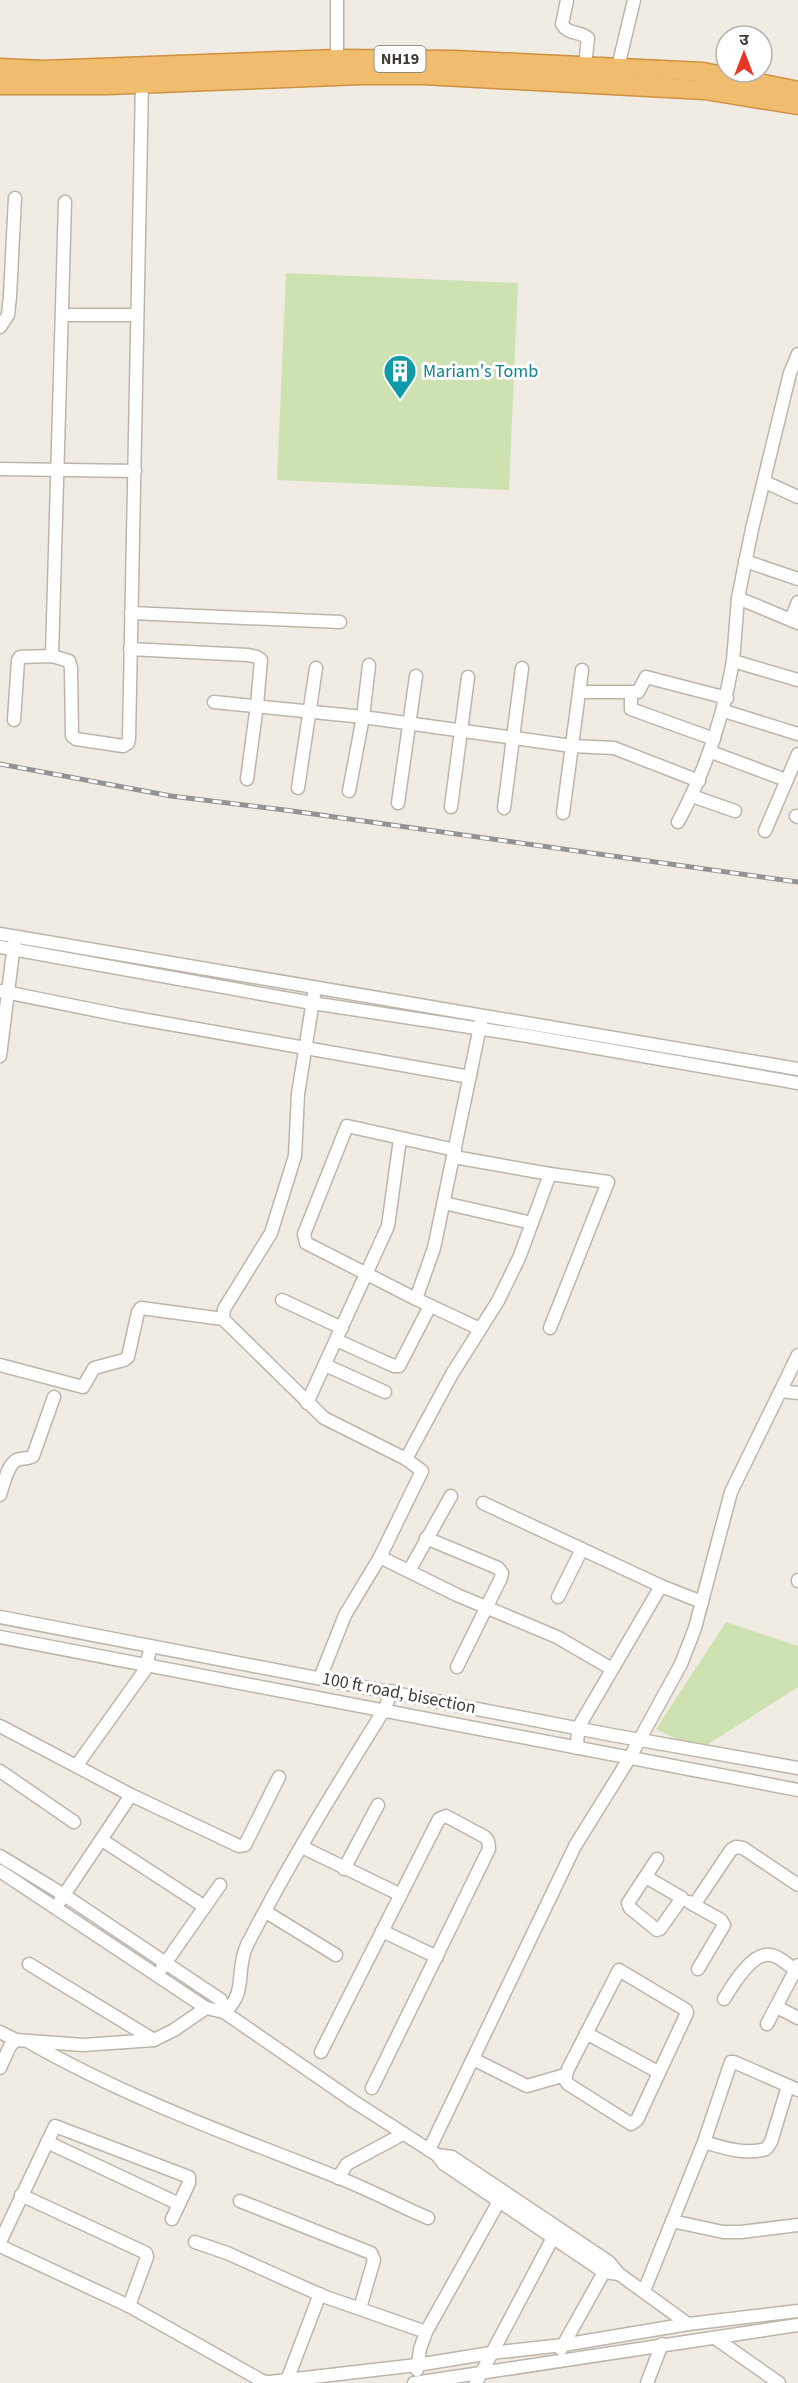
<svg xmlns="http://www.w3.org/2000/svg" width="798" height="2383" font-family="'Source Sans 3','Noto Sans Devanagari',sans-serif">
<style>
.green{fill:#cee1b0}
.lines{fill:none;stroke-linecap:round;stroke-linejoin:round}
.minor-casing{stroke:#bdb5aa;stroke-width:15}
.highway-casing{stroke:#ce9140;stroke-width:21}
.minor{stroke:#fff;stroke-width:12}
.highway{stroke:#f0bd6e;stroke-width:18}
.rail-casing{stroke:#939393;stroke-width:5}
.rail{stroke:#fff;stroke-width:3;stroke-dasharray:9;stroke-linecap:butt}
.labels{text-anchor:middle;dominant-baseline:central;stroke-width:6;stroke-linejoin:round;paint-order:stroke}
.shield{fill:#fff;stroke:#7a7671;stroke-width:1.5}
.shield-label{font-size:16px;font-weight:bold;fill:#413c34}
.culture-label{font-size:18px;fill:#0d838f;stroke:#fff;text-anchor:start}
.street-label{font-size:18px;fill:#413c34;stroke:#fff}
</style>
<rect width="100%" height="100%" fill="#f0ece4"/>
<g class="green">
<polygon points="286,273 518,283 509,490 277,480"/>
<polygon points="726,1622 798,1646 798,1687 699,1750 656,1729"/>
</g>
<g class="lines">
<defs>
<g id="minor">
<polyline points="337,0 337,59"/>
<path d="M567 0 562 24C568 35 580 31 588 38L585 66"/>
<polyline points="618,67 634,0"/>
<polyline points="62,315 137,315"/>
<polyline points="0,327 8,315 10,296 15,198"/>
<polyline points="0,469 135,471"/>
<polyline points="765,482 798,497"/>
<polyline points="745,561 798,579"/>
<polyline points="738,598 798,623"/>
<polyline points="131,613 340,622"/>
<polyline points="791,619 798,602"/>
<polyline points="130,649 248,655 257,657 261,660 257,705 247,779"/>
<polyline points="52,656 65,202"/>
<polyline points="733,661 738,598 752,529 790,373 798,354"/>
<polyline points="579,692 638,692 646,677 727,698"/>
<polyline points="631,693 631,709 714,739"/>
<polyline points="214,702 363,717 572,746 614,748 699,781"/>
<polyline points="724,711 798,734"/>
<polyline points="14,720 18,660 20,657 52,656 69,661 71,668 72,736 76,739 123,746 128,743 129,738 142,84"/>
<polyline points="711,752 786,780"/>
<polyline points="298,788 316,668"/>
<polyline points="349,791 363,717 369,665"/>
<polyline points="692,796 735,811"/>
<polyline points="398,803 416,676"/>
<polyline points="451,807 468,677"/>
<polyline points="504,808 522,668"/>
<polyline points="563,813 582,670"/>
<polyline points="796,816 798,817"/>
<path d="M678 822C706 770 723 719 733 661L798 680"/>
<polyline points="765,831 798,754"/>
<polyline points="0,934 798,1069"/>
<polyline points="0,947 312,1003 528,1036 798,1083"/>
<polyline points="315,988 298,1094 295,1156 271,1233 224,1309 223,1319 324,1418 406,1459 422,1471 380,1557 457,1595 557,1637 612,1669"/>
<polyline points="0,991 124,1016 470,1077"/>
<polyline points="0,1056 14,944"/>
<polyline points="454,1157 550,1174 608,1182 550,1328"/>
<polyline points="444,1203 532,1223"/>
<polyline points="416,1299 306,1243 304,1234 347,1126 455,1150"/>
<polyline points="282,1300 342,1328"/>
<polyline points="480,1329 416,1299 434,1248 481,1022"/>
<polyline points="336,1340 394,1366 399,1366 430,1306"/>
<polyline points="0,1365 83,1387 94,1368 124,1360 128,1357 138,1312 141,1308 223,1319"/>
<polyline points="325,1365 385,1392"/>
<polyline points="781,1391 798,1393"/>
<polyline points="307,1403 388,1226 400,1139"/>
<polyline points="406,1459 452,1374 498,1301 519,1258 550,1174"/>
<path d="M0 1495C3 1486 7 1468 14 1462 18 1457 27 1460 33 1456L54 1397"/>
<polyline points="483,1503 661,1586 702,1602"/>
<polyline points="426,1538 498,1568 502,1573 501,1578 457,1667"/>
<polyline points="409,1571 451,1496"/>
<polyline points="798,1580 798,1581"/>
<polyline points="558,1597 582,1549"/>
<polyline points="0,1617 612,1735 798,1768"/>
<polyline points="0,1637 798,1790"/>
<polyline points="320,1678 345,1615 380,1557"/>
<polyline points="0,1726 131,1795 239,1846 245,1845 279,1777"/>
<polyline points="577,1748 578,1728 661,1586"/>
<polyline points="77,1765 145,1670 151,1646"/>
<polyline points="0,1771 74,1822"/>
<polyline points="102,1840 205,1907"/>
<polyline points="302,1847 399,1894"/>
<polyline points="0,1856 64,1895 221,2000 224,2012"/>
<polyline points="344,1869 378,1805"/>
<polyline points="0,1871 206,2008 224,2012 353,2101 437,2155 444,2164 604,2272 619,2274"/>
<polyline points="646,1877 682,1898 660,1929 657,1930 630,1908 628,1903 657,1859"/>
<polyline points="60,1901 131,1795"/>
<polyline points="689,1902 721,1920 724,1925 698,1969"/>
<polyline points="694,1905 731,1850 736,1847 743,1848 798,1885"/>
<polyline points="266,1912 336,1955"/>
<polyline points="382,1931 437,1957"/>
<polyline points="29,1964 154,2040"/>
<polyline points="162,1968 220,1885"/>
<polygon points="619,1970 686,2010 687,2013 637,2120 631,2124 568,2084 565,2080 568,2069"/>
<path d="M724 1999C732 1986 752 1951 771 1955 779 1956 788 1965 795 1970"/>
<polyline points="777,2007 798,2018"/>
<path d="M224 2012C248 1994 235 1969 247 1945 288 1865 336 1787 384 1710L392 1691"/>
<polyline points="767,2024 798,1965"/>
<polyline points="0,2032 16,2040"/>
<polyline points="586,2033 658,2072"/>
<path d="M29 2042C127 2098 233 2136 337 2177 368 2189 398 2205 428 2218"/>
<polyline points="321,2052 439,1819 446,1816 485,1837 488,1841 489,1849 372,2088"/>
<polyline points="473,2059 527,2086 565,2075"/>
<polyline points="0,2068 10,2046 16,2040 83,2045 154,2040 174,2030 206,2008"/>
<polyline points="47,2142 179,2204"/>
<path d="M704 2142C724 2148 745 2155 766 2149L771 2142 788 2086"/>
<polyline points="429,2150 575,1846 629,1759 681,1664 695,1628 731,1492 798,1355"/>
<polyline points="437,2155 452,2157 609,2262 619,2274 688,2324"/>
<polyline points="338,2178 347,2164 403,2134"/>
<polyline points="21,2195 146,2253 147,2257 129,2306"/>
<polyline points="240,2201 371,2253 374,2260 360,2308"/>
<polyline points="672,2221 723,2232 741,2232 798,2225"/>
<polyline points="0,2242 55,2126 189,2177 189,2183 172,2219"/>
<polyline points="195,2242 227,2253 323,2296 426,2332"/>
<polyline points="0,2246 129,2306 266,2383"/>
<polyline points="644,2291 704,2142 731,2062 734,2062 798,2090"/>
<polyline points="715,2338 779,2383"/>
<polyline points="561,2349 604,2272"/>
<polyline points="417,2370 420,2349 426,2332 502,2196"/>
<polyline points="261,2383 417,2365 491,2353 563,2345 688,2324 798,2311"/>
<polyline points="286,2383 320,2294"/>
<polyline points="414,2383 798,2325"/>
<polyline points="476,2383 557,2230"/>
<polyline points="647,2383 662,2344"/>
</g>
<g id="highway">
<polyline points="0,68 44,70 337,59 455,60 703,72 798,91"/>
<polyline points="0,85 107,85 361,75 423,75 705,90 798,105"/>
</g>
</defs>
<use href="#minor" class="minor-casing"/>
<use href="#highway" class="highway-casing"/>
<use href="#minor" class="minor"/>
<use href="#highway" class="highway"/>
<defs>
<polyline id="rail" points="0,764 171,796 285,810 798,882"/>
</defs>
<use href="#rail" class="rail-casing"/>
<use href="#rail" class="rail"/>
</g>
<defs>
<symbol id="building-pin" viewBox="-11 -11 22 30"><path d="M0 17L-7.5 6A9.5 9.5 0 1 1 7.5 6Z" fill="#0f9aa8" stroke="#fff"/><path d="M-4-6H4V6H1V3H-1V6H-4ZM-2.5-4.3h1.7v1.8h-1.7ZM.8-4.3h1.7v1.8H.8ZM-2.5-1h1.7V.8h-1.7ZM.8-1h1.7V.8H.8Z" fill="#fff"/></symbol>
</defs>
<g fill-rule="evenodd">
<use href="#building-pin" x="381" y="352" width="38" height="52"/>
</g>
<g class="labels">
<rect class="shield" x="374.5" y="46" width="51" height="26" rx="4.5"/>
<g class="shield-label">
<text x="400" y="59">NH19</text>
</g>
<g class="culture-label">
<text x="423" y="371">Mariam's Tomb</text>
</g>
<g class="street-label">
<text transform="translate(399 1693) rotate(11)">100 ft road, bisection</text>
</g>
</g>
<g transform="translate(744 54)"><circle r="28" fill="#ffffff" stroke="#b3b1ae" stroke-width="1.5"/>
<path d="M0-4.5L10 22L0 15L-10 22Z" fill="#e63525"/>
<text y="-9" font-size="16" font-weight="bold" text-anchor="middle" fill="#413c34">उ</text>
</g>
</svg>
